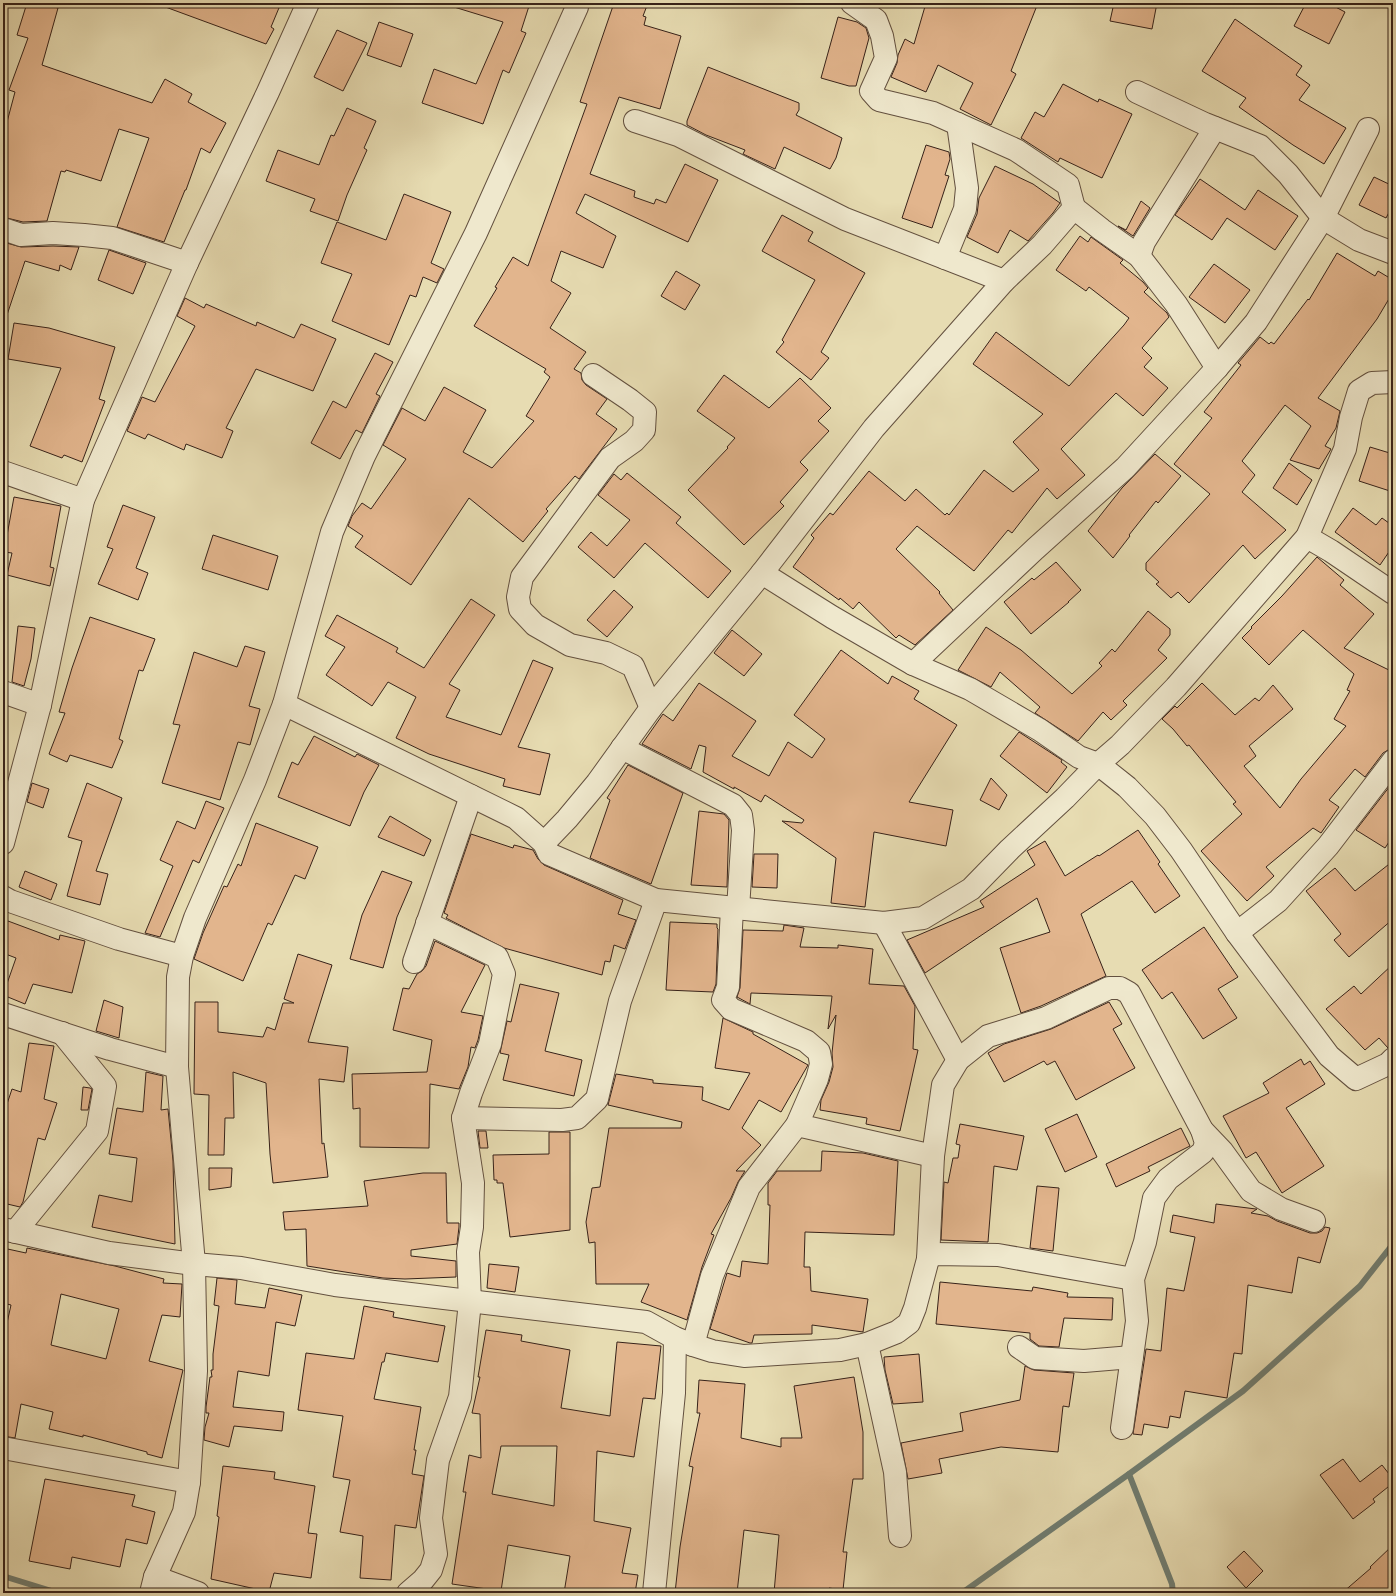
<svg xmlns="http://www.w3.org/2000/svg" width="1396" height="1596" font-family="'IM FELL DW Pica',serif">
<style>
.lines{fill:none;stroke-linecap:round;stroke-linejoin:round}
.stream{stroke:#717e72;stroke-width:6}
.building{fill:#e2b58d;stroke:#372219;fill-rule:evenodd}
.minor-casing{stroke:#63503f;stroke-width:24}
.minor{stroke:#efe8cd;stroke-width:22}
</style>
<rect width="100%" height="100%" fill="#e7dcb2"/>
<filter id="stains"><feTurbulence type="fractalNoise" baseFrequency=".005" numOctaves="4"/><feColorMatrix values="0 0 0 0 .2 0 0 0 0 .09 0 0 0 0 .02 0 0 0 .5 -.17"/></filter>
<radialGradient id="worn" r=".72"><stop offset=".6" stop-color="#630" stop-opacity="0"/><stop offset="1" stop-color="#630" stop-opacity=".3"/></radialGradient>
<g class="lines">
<g class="stream">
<polyline points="1129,1474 1172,1584 1173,1593"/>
<polyline points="3,1576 58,1593"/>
<polyline points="962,1593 1129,1474 1243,1391 1360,1286 1393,1244"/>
</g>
</g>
<g class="building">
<polygon points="27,3 38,3 58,8 42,65 152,103 165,79 192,94 188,102 226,123 210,153 201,148 186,190 185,190 164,242 117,227 149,138 119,129 101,181 66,170 65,172 61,171 47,221 23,222 3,217 3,137 15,92 9,90 28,38 17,35"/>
<polygon points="160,3 281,3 271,27 274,29 266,44 160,5"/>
<polygon points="455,3 530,3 521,31 526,33 509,73 503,70 483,124 422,103 434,69 476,84 503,22 454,7"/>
<polygon points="614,3 648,3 643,16 646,17 644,25 681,36 660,109 619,97 590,174 635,191 634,197 654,204 656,199 666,203 685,164 718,180 688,242 585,194 576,213 616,236 603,268 561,251 551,281 571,293 550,328 586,352 574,369 581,373 582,380 586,385 607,399 596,414 617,429 579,479 575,476 546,509 548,511 523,542 469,498 411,585 355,547 363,536 348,526 352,516 362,503 371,509 406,459 383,445 402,408 425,421 444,387 486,410 463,452 492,468 534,421 526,416 550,377 544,372 546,369 474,326 497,288 495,287 513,257 528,266 587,104 580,102"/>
<polygon points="926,3 1038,3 1011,71 1016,74 991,125 960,109 973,83 938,65 926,92 891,77 897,63 898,55 905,39 914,44"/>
<polygon points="1114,3 1157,3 1152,29 1110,21"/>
<polygon points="1306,3 1328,3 1345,12 1329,44 1294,26"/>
<polygon points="838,17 857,22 866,28 869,38 856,86 849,86 821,78"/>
<polygon points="1235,19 1302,66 1296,75 1310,85 1299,100 1346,128 1324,164 1293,145 1239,107 1246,98 1202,71"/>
<polygon points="379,22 413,34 401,67 367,55"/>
<polygon points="337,30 367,43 343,91 314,77"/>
<polygon points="708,67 799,103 799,110 796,115 842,138 836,158 830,169 784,147 775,169 743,154 745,150 706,135 687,125 687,121"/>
<polygon points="1063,84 1098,102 1099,99 1132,114 1102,178 1060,158 1058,162 1021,138 1035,112 1044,117"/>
<polygon points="347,108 376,121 364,148 367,150 347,195 338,221 310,211 315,199 266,181 278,150 319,165 331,135 334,136"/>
<polygon points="926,145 949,152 950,159 945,175 949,176 932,228 902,218"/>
<polygon points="995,166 1033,184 1060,203 1053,213 1028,241 1010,230 998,253 967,237 977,214 979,198"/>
<polygon points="1374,177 1393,186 1393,205 1386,218 1359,205"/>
<polygon points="1200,179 1245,210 1258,190 1298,216 1275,250 1227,218 1212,240 1175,215"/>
<polygon points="404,194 451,212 431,263 444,269 437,283 423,277 416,297 410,295 389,345 332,321 352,274 321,263 337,222 386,240"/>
<polygon points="1141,201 1150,208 1133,236 1118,226 1126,230"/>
<polygon points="782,215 813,232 808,241 865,273 821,352 829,358 811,380 776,352 784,342 782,340 815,280 762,251"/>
<polygon points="1080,236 1088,242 1091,237 1123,260 1120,263 1143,282 1148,288 1144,292 1167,313 1169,317 1142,348 1152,358 1144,367 1168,388 1143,416 1116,393 1061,449 1085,475 1057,499 1047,488 1012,533 1008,530 974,571 917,526 896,549 940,592 939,593 953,610 915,645 899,635 896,638 859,602 853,609 840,598 839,600 793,567 814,538 811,535 830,513 833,515 869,471 905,501 916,489 945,515 947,513 949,515 984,470 1013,492 1039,470 1013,442 1043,414 973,364 996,332 1069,386 1124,325 1129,318 1089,287 1086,291 1056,270"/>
<polygon points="3,242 21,247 53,246 79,247 71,270 60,265 59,271 25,261 6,318 3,317"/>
<polygon points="109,250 146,263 133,294 98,280"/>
<polygon points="1337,253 1375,276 1378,271 1393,280 1393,292 1377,319 1318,398 1340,411 1336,428 1325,446 1331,449 1319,469 1290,460 1311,426 1285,405 1242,461 1255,475 1242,492 1286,530 1255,559 1243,545 1189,603 1178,592 1171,598 1156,584 1159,582 1146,570 1146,563 1210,494 1174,464 1212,418 1204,412 1241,365 1238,363 1260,337 1269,344 1271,342 1274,344 1308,299 1309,300"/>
<polygon points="1214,264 1250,290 1225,323 1189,297"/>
<polygon points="676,271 700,285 685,310 661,296"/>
<polygon points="185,298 204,308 206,304 256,326 257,322 294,338 301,324 336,339 313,391 256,369 226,428 233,431 222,458 186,444 184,450 148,434 145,439 127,431 142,397 155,402 195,326 177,316"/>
<polygon points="14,323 49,328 115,347 99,399 105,401 82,462 64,455 62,458 30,446 61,368 8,359"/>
<polygon points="375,353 393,362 376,394 380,396 362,433 356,430 340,459 311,443 333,401 346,408"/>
<polygon points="724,375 769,408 800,378 831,408 818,421 829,431 800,462 808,470 780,502 784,506 744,545 688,490 728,448 727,447 735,438 697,411"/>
<polygon points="1370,447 1393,454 1393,492 1359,481"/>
<polygon points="1155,454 1181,476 1158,503 1156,501 1129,535 1130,536 1113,558 1088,531 1122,488"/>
<polygon points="1289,463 1312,480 1297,505 1273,488"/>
<polygon points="627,473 681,517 676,523 731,571 708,598 645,543 614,578 578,547 591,532 607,546 630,520 598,495 614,474 621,480"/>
<polygon points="14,497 61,506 50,567 54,568 50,586 7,575 12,553 4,552"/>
<polygon points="123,505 155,517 136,568 148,573 138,600 98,584 113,549 107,547"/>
<polygon points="1353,508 1376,525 1382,518 1393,526 1393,546 1380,565 1335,532"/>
<polygon points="213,535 278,556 268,590 202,569"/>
<polygon points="1317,557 1344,580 1340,585 1374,614 1344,648 1393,672 1393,749 1388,750 1383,753 1365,777 1355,769 1329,800 1339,807 1321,833 1313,828 1266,867 1274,876 1247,901 1201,851 1242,814 1233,804 1236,802 1189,745 1187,746 1173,729 1162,719 1175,706 1177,708 1202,683 1235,715 1255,698 1259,701 1273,685 1293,709 1249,746 1256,756 1244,766 1280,808 1301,779 1346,726 1334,719 1350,691 1347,690 1354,674 1303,630 1269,665 1242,638 1252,628 1251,627 1282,596"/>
<polygon points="1056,562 1081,590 1068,602 1069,602 1031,634 1004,602 1032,578 1034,580"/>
<polygon points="614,590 633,607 607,637 587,620"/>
<polygon points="471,599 495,615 449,684 460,690 446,717 501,735 533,660 553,668 518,747 550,754 540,795 503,786 505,779 429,754 396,738 416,697 388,682 372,706 326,675 345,647 325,636 337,615 398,648 396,652 424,668"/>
<polygon points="1148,611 1170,629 1170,635 1158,650 1167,658 1123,701 1127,705 1111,720 1103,712 1078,741 1035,713 1040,707 1000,672 991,687 958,670 986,627 1021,650 1072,694 1102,666 1099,663 1112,649 1115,652"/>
<polygon points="90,617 155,639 143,671 139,670 119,739 123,741 112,768 70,755 67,762 49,754 65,713 59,712 72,668"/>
<polygon points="18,626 35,628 31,659 24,686 12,682"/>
<polygon points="732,630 762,654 744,676 714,653"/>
<polygon points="245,646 265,652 249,706 260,709 250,745 238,742 220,800 162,783 180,725 173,724 194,652 237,667"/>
<polygon points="841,650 888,684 892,676 919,691 914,699 957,725 909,802 953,810 946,846 874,832 865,907 831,903 836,858 782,821 802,823 804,820 765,795 761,802 734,787 734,789 703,772 706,747 699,745 691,769 642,744 663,714 673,721 699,683 756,721 732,756 769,776 788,742 812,758 825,739 794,715"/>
<polygon points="1019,732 1062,760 1061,762 1067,767 1047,793 1000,756"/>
<polygon points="314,736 355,757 357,754 379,765 364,792 350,826 278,797 292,762 298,765"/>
<polygon points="628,765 683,793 651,884 590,858 610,800 607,798"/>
<polygon points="991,778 1007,795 999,810 980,800"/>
<polygon points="1393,782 1393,836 1385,848 1356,830"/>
<polygon points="32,783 49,789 43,808 27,802"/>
<polygon points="87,783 122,798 96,871 108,874 100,905 67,896 82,841 68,837"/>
<polygon points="206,801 224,808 213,832 199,863 193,860 160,937 145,933 173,866 160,860 177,821 195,829"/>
<polygon points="699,811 724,814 729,820 727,887 691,885"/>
<polygon points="390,816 431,840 424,856 378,837"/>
<polygon points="256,823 318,847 305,879 295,875 272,925 268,923 243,981 194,959 203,933 224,886 227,887 238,864 241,866"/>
<polygon points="1138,830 1160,862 1158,864 1180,896 1155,913 1132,881 1081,914 1106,976 1041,1006 1021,1013 1000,948 1050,932 1037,898 925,973 907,940 984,907 980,901 1035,865 1027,851 1045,841 1065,876 1098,855 1099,856"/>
<polygon points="471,834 513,848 514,845 533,850 538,859 544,865 623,900 618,914 636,920 625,949 614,945 610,962 605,961 602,975 504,948 446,918 448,915 444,913"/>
<polygon points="754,854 778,854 777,888 752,887"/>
<polygon points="1393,861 1393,919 1349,957 1334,940 1341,934 1306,891 1335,868 1355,891"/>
<polygon points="25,871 57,884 51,900 19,887"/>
<polygon points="382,871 412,882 397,917 383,968 350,959 362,915"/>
<polygon points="8,921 59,940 60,935 85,941 72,993 33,984 25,1004 3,995 16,958 3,953 3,934"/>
<polygon points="670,922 717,924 717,928 718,929 716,984 713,992 666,990"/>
<polygon points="784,925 804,928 800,947 838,948 838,945 873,949 869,984 904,986 915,1006 913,1049 918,1050 900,1131 866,1124 867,1118 820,1110 821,1100 829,1082 833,1067 832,1053 836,1015 828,1029 832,996 751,993 750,1004 737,997 740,988 743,930 783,931"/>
<polygon points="1204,927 1238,977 1218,989 1237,1018 1203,1039 1172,992 1162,999 1142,970"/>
<polygon points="435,941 485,965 461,1012 483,1016 478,1040 475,1048 471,1047 468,1067 459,1089 430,1084 429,1148 360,1147 360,1108 353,1109 352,1074 427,1072 432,1040 393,1030 403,988 409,989 417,974 422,971 426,966"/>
<polygon points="298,954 332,965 308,1042 348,1047 344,1082 319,1079 322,1144 324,1143 328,1177 273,1183 270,1154 266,1083 233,1072 234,1118 225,1118 224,1155 208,1155 209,1095 194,1094 195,1002 218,1002 218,1032 263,1037 267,1027 275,1030 283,1003 294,1003 284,999"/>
<polygon points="1393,964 1393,1047 1388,1048 1379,1038 1365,1050 1326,1009 1354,986 1361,994"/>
<polygon points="520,984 559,993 545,1051 582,1060 574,1096 503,1080 509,1055 500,1053 507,1021 511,1022"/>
<polygon points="104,1000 123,1007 119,1038 96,1031"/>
<polygon points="1109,1002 1122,1024 1113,1029 1135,1068 1076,1100 1055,1061 1047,1065 1044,1061 1004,1082 988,1053 1004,1044 1051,1029"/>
<polygon points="723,1018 753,1032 753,1034 808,1065 781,1112 759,1100 742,1128 761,1145 736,1171 745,1171 738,1182 731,1198 711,1234 714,1235 702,1267 687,1320 641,1302 649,1284 596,1284 595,1242 589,1243 586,1222 592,1188 600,1187 609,1128 681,1128 682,1122 608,1105 616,1074 653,1080 653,1083 703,1087 702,1100 729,1110 750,1073 715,1068"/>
<polygon points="29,1043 54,1046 44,1099 57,1103 45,1140 38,1138 23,1202 20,1207 3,1203 3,1116 12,1089 21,1092"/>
<polygon points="1301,1059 1304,1065 1310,1061 1325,1084 1286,1108 1324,1166 1282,1193 1256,1152 1246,1158 1223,1116 1269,1093 1263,1083"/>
<polygon points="146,1072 163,1076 161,1110 168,1109 173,1161 175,1244 92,1227 99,1195 132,1202 137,1158 109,1154 117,1108 143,1112"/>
<polygon points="83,1087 90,1088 92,1089 88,1110 81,1110"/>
<polygon points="1077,1114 1097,1157 1065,1172 1045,1129"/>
<polygon points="960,1124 1024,1136 1017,1170 994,1166 988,1242 941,1240 944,1182 948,1183 953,1158 958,1158 960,1145 956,1144"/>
<polygon points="1181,1128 1190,1146 1148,1167 1150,1171 1116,1187 1106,1164"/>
<polygon points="478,1131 486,1131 488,1148 480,1148"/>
<polygon points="549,1132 570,1132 570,1230 510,1237 503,1183 497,1183 497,1180 494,1180 493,1155 549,1154"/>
<polygon points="822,1151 863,1153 898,1161 894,1235 805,1232 804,1267 810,1267 811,1291 868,1299 863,1332 812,1325 812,1334 754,1335 752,1343 750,1343 710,1329 727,1273 740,1277 742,1261 768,1264 770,1205 768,1205 768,1183 777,1171 821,1171"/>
<polygon points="209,1168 232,1168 231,1187 209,1190"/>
<polygon points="423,1173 446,1173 447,1223 459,1223 459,1227 457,1244 411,1250 411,1256 456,1261 456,1277 405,1279 383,1278 307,1266 306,1229 285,1230 283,1212 368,1206 364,1181"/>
<polygon points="1037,1186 1059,1188 1053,1251 1030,1248"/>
<polygon points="1216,1204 1256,1209 1257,1209 1251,1213 1268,1216 1277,1221 1310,1233 1317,1233 1322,1231 1325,1227 1330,1228 1320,1263 1298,1257 1292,1293 1248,1285 1242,1354 1234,1353 1227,1398 1185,1391 1180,1418 1170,1416 1168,1428 1144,1424 1142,1435 1133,1434 1146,1349 1161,1351 1167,1288 1184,1291 1195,1237 1170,1232 1173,1215 1214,1223"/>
<path d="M3 1248 26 1253 27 1248 61 1255 115 1266 164 1279 163 1283 182 1284 180 1317 162 1315 149 1361 183 1370 162 1458 147 1454V1452L83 1435V1437L49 1429 53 1412 21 1404 15 1438 3 1436V1341L11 1305 3 1303ZM61 1294 119 1309 106 1359 51 1345Z"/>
<polygon points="489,1264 519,1267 515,1292 487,1288"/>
<polygon points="217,1278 237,1280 235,1304 265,1308 269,1288 302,1295 295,1326 276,1322 269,1376 238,1371 233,1407 284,1412 282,1431 234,1426 229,1447 204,1440 205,1427 209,1413 206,1413 206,1407 210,1377 212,1377 211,1370 213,1370 213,1354 219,1306 214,1305"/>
<polygon points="940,1282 1032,1291 1033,1287 1068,1293 1067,1297 1113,1298 1112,1320 1064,1318 1059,1347 1039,1346 1030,1339 1030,1333 936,1324"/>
<polygon points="364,1306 394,1312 393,1317 445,1326 438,1362 386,1353 384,1362 382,1362 374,1399 421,1407 414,1450 416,1450 412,1474 424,1476 416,1528 395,1525 391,1580 360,1578 363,1536 340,1532 350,1480 333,1477 343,1416 298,1410 306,1353 354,1359"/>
<path d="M486 1330 522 1335 521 1341 570 1350 561 1408 610 1416 617 1342 661 1346 655 1399 643 1398 634 1457 597 1451 594 1521 631 1528 622 1573 638 1575 635 1593H564L570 1556 508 1545 501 1591 452 1584 466 1492H463L469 1455 481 1458 480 1414 472 1413 480 1377H478ZM501 1446H557L554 1506 492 1494Z"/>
<polygon points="919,1354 923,1402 893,1404 885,1370 884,1357"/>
<polygon points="1025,1366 1034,1370 1074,1373 1069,1407 1063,1406 1058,1452 1001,1447 939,1459 942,1473 908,1479 901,1443 963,1431 960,1413 1020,1400"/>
<polygon points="854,1377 863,1432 863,1479 853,1479 843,1552 847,1552 843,1590 829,1588 828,1593 774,1593 779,1535 744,1530 737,1593 675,1593 680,1547 693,1467 689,1466 700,1413 697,1413 699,1380 745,1384 741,1438 781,1447 781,1438 802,1438 794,1386"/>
<polygon points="1343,1459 1360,1482 1382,1465 1393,1479 1393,1483 1373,1499 1375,1502 1353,1519 1320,1475"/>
<polygon points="223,1466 275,1472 274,1479 315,1486 308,1533 317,1534 311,1578 274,1573 269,1592 211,1579 219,1517 217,1516"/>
<polygon points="45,1479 135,1495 132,1506 155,1512 147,1544 126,1539 120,1567 72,1557 70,1569 29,1561"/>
<polygon points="1393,1545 1393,1593 1342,1593 1371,1568 1370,1567"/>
<polygon points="1244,1551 1263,1571 1246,1588 1227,1567"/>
</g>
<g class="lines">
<defs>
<g id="minor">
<polyline points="852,3 876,20 882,36 886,58 871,91 879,100 933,113 1016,150 1068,185 1074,208"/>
<polyline points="1137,92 1205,124 1260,146 1288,174 1323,218 1359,240 1393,253"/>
<polyline points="635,121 678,135 845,219 1004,281"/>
<polyline points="3,229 21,235 53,233 84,235 112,238 187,263"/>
<polyline points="1139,256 1144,242 1215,128"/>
<polyline points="945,258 965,209 967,188 958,124"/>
<polyline points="593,375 630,400 645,412 644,430 634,441 610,458 522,577 518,597 520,609 535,625 570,645 606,653 633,666 651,708"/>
<polyline points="3,472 83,500"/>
<polyline points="1307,537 1331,551 1393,593"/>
<polyline points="762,573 832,617 913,664 970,689 1040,730 1079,757 1098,764 1127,787 1155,816 1181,850 1237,933 1329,1056 1356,1079 1388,1064 1393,1059"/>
<polyline points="913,664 1035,549 1125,468 1217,368 1256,322 1323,218 1368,129"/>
<polyline points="3,692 40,705"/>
<polyline points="284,704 516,818 544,843 549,854 656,900 884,923 923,918 971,889 1010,849 1065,798 1098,764 1120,745 1176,687 1307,537 1345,449 1351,417 1359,391 1372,383 1393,382"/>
<polyline points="622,748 733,805 741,815 743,830 738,909"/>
<polyline points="3,843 40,705 83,500 187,263 268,92 308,3"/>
<polyline points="544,843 567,819 597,783 651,708 762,573 874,428 1004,281 1042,245 1074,208 1102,230 1139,256 1176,304 1217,368"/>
<polyline points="3,897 10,901 119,939 182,956"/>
<polyline points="884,923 958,1060"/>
<polyline points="1237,933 1278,901 1328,846 1393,761"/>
<polyline points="414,962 471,796"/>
<polyline points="3,1014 110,1049 177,1067"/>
<polyline points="463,1118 562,1120 577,1118 597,1099 620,1001 656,900"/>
<polyline points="797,1125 933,1156"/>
<polyline points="3,1229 109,1253 194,1264 241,1268 335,1285 646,1322 675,1338 693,1345 712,1351 744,1356 840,1350 867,1344 897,1332 909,1323 915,1308 928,1259 933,1156 943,1085 958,1060 988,1036 1046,1018 1109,988 1120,988 1129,993 1202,1130 1222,1151 1251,1191 1281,1209 1314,1221"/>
<polyline points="15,1232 97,1131 105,1086 62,1033"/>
<polyline points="928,1259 934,1254 998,1255 1133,1279"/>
<polyline points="867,1344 895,1472 900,1536"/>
<polyline points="693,1345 712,1276 749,1187 797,1125 817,1079 821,1064 819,1052 806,1041 731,1009 723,1000 728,987 732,908"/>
<polyline points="1019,1347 1035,1358 1084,1361 1132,1357"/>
<polyline points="1122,1428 1137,1321 1133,1279 1145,1242 1154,1198 1168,1179 1203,1152 1206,1143 1202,1130"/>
<polyline points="3,1448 189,1482"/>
<polyline points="155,1577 198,1593"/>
<polyline points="151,1593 155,1577 184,1512 189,1482 196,1371 194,1264 177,1067 178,977 182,956 195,918 255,780 284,704 332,532 364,456 476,233 577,7 577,3"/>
<polyline points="408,1593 423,1580 431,1570 436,1554 431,1518 438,1460 460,1397 470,1302 468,1252 472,1227 473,1183 463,1118 471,1093 490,1044 504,974 497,957 427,923"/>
<polyline points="654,1593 674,1393 675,1338"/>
</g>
</defs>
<use href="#minor" class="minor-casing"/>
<use href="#minor" class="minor"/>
</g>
<rect width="1396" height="1596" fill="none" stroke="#e7dcb2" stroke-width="16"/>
<rect x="4" y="4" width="1388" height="1588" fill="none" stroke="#372219" stroke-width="2"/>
<rect x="8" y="8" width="1380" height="1580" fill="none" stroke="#372219"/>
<rect width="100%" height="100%" filter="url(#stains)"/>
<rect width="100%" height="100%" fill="url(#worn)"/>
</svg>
